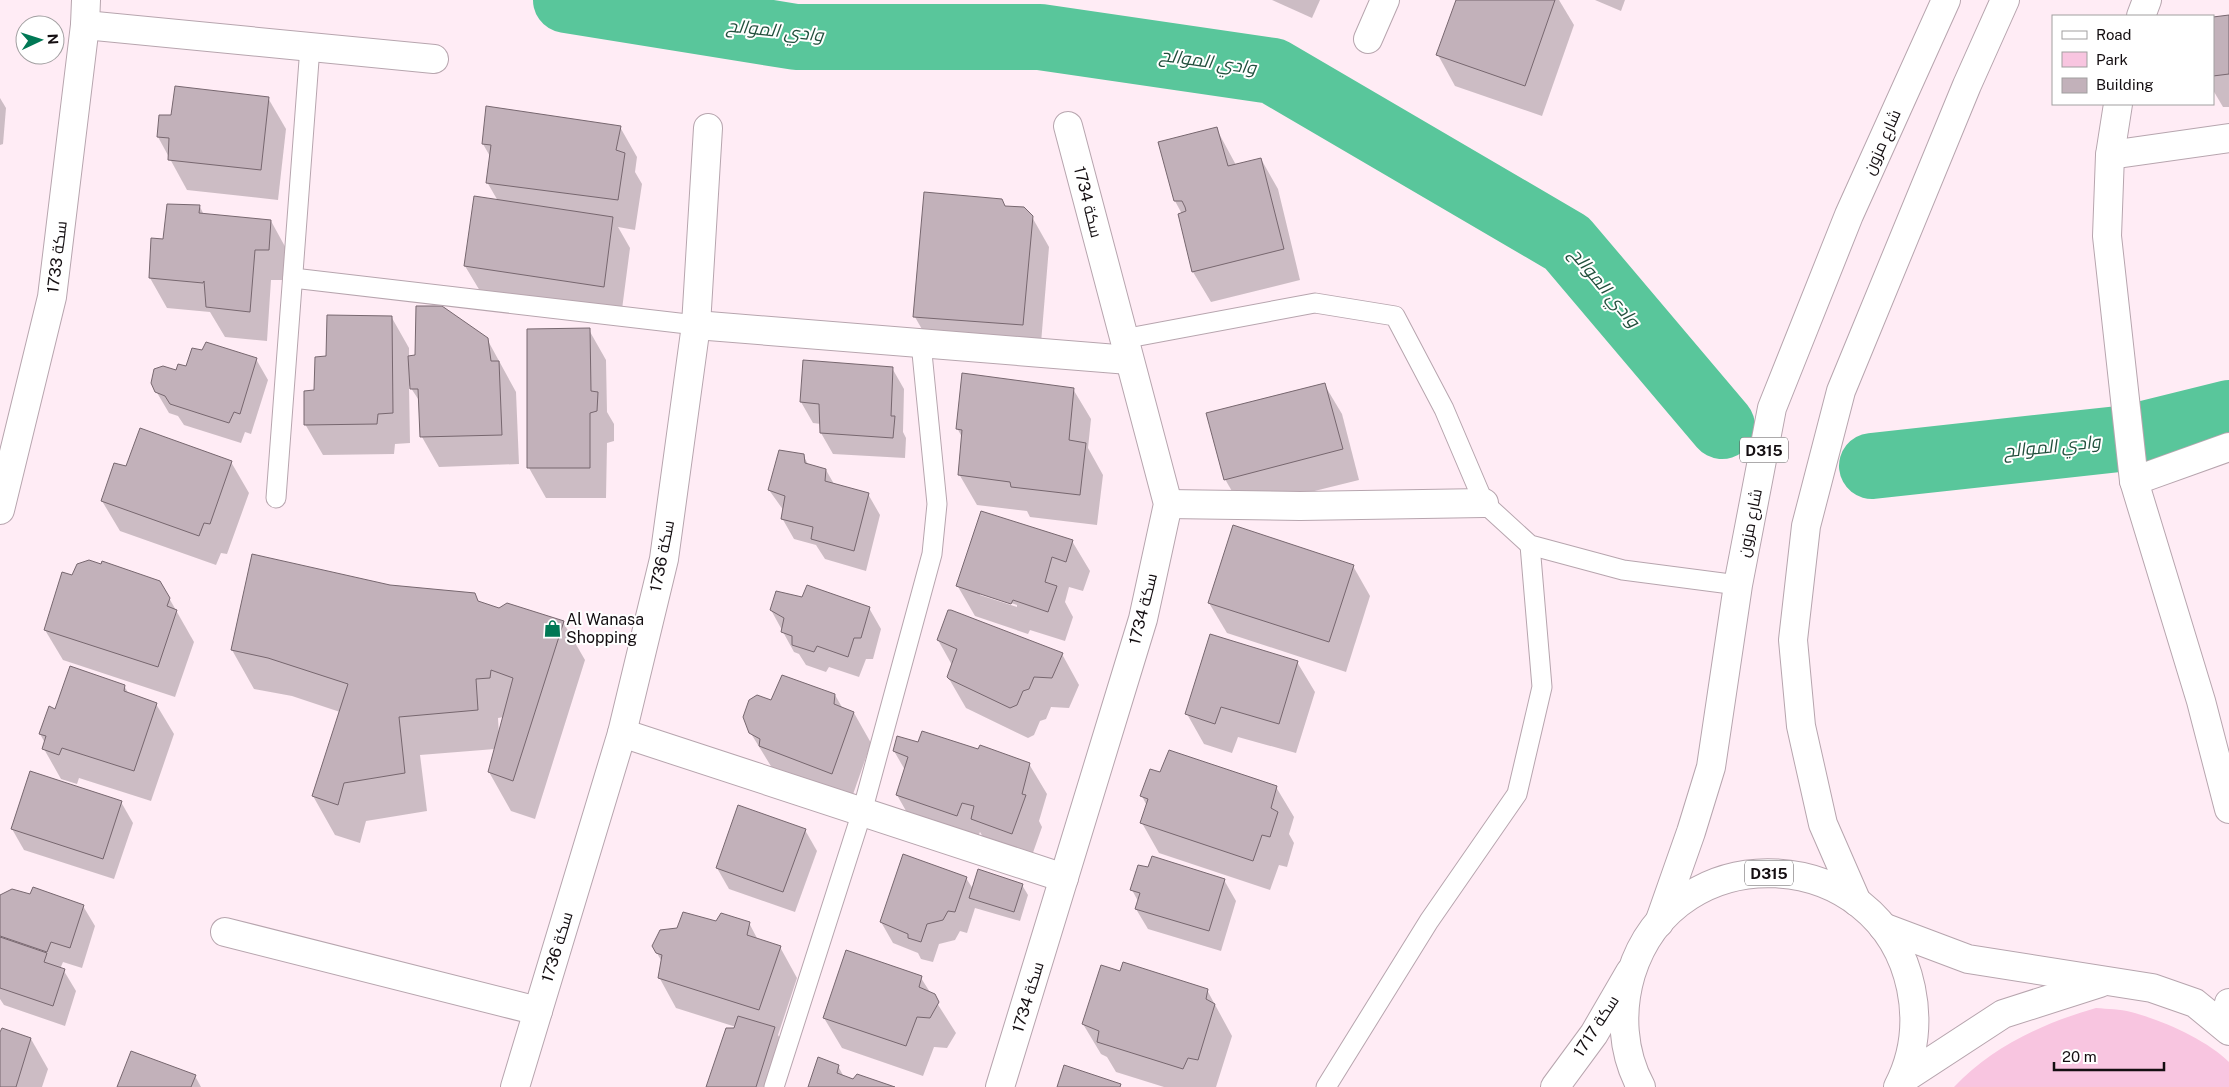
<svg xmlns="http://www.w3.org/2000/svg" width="2229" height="1087" font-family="'Public Sans',Cairo,sans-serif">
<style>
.green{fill:#f8c5e0}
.shadow{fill:#0003;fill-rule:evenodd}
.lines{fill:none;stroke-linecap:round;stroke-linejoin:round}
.river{stroke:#59c69b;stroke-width:66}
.building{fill:#c2b1ba;stroke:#77676f}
.service-casing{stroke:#b7a5ae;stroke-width:21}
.minor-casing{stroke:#b7a5ae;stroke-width:30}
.tertiary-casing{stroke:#b7a5ae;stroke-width:30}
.primary-casing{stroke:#b7a5ae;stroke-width:30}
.service{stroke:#fff;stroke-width:19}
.minor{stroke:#fff;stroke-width:28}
.tertiary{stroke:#fff;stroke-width:28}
.primary{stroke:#fff;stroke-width:28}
.labels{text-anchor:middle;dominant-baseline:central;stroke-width:4;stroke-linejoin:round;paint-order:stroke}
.shield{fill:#fff;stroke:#5a5658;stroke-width:1}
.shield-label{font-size:15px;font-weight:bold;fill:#140e11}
.street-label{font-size:16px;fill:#140e11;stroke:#fff}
.poi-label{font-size:16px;fill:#140e11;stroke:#fff;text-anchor:start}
.water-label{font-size:18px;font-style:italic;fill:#22503d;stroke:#fff}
</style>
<rect width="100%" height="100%" fill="#ffecf5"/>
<path class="green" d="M2096 1008C2108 1009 2120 1009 2131 1012 2162 1020 2207 1040 2229 1062V1087H1954C1992 1047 2043 1023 2096 1008Z"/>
<g class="shadow">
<polygon points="1272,0 1320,0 1312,18"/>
<polygon points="1457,0 1559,0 1574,25 1542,116 1455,86 1438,55"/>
<polygon points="1595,0 1625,0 1621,11"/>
<polygon points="2229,16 2229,107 2223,107 2213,90 2213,18"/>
<polygon points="0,98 6,108 3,144 0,145"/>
<polygon points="268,98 286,129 278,200 187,190 158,137 172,117"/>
<polygon points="620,127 637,157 635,172 642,184 635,230 618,227 630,248 621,317 483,296 465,266 498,201 487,182 491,158 483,144"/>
<polygon points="1216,128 1236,165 1261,159 1278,189 1300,280 1211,302 1193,272 1179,215 1182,214 1175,201"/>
<polygon points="200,207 204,215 271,221 288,252 286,280 271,280 267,341 225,337 210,312 167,308 150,278 164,240"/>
<polygon points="1005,207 1032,217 1049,247 1040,355 932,347 915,317"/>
<polygon points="392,318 409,348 409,357 487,339 516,392 519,464 439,467 422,437 420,402 409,385 410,443 395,444 394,454 323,455 305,424 327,357"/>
<polygon points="589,330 606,360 607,412 614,424 614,441 607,443 606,498 546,498 529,468"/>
<polygon points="256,359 268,380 251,434 245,432 241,443 184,425 178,416 169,413 156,391 177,371 187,367"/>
<polygon points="804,361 892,368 904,389 903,432 906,438 905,458 833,454 821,433 821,424 813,423 801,402"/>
<polygon points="1324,384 1342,414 1359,480 1242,509 1225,479"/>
<polygon points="1073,389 1091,419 1088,448 1103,475 1097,525 1030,517 1027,511 977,505 959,474 962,437 957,428"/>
<polygon points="803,455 809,466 826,470 834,484 868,494 880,515 866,571 825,559 816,545 794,539 782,518 784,511 769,490"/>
<polygon points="231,462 249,493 227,554 221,553 216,565 120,531 102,501 126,467"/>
<path d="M1072 541 1090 571 1083 591 1069 587 1065 602 1073 617 1065 641 1030 630 1028 634 975 616 957 585ZM980 592 1017 605V607L980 595Z"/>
<polygon points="1353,566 1370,596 1346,672 1227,633 1209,603"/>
<path d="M390 586 474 594 479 603 499 609 563 622 585 660 535 819 511 811 489 772 495 749 420 755 427 811 366 821 360 843 335 835 313 796 340 712 292 696 254 689 232 650ZM504 717 499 735 498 718Z"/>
<polygon points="169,598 194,642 175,697 63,660 45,630"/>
<polygon points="803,598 869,608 881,629 873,659 866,659 859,677 829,667 826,672 806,665 799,654 794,652 771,610"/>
<polygon points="938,640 1062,654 1079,685 1069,708 1051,707 1046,719 1040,721 1034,735 1028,738 966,708 948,677 952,665"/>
<polygon points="1297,662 1315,692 1296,753 1238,737 1232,753 1204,744 1187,714"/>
<polygon points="124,686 129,694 156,704 174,734 151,801 79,778 77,784 61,779 44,749 45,743 40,734 56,710"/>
<polygon points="835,695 843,709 854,713 871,743 850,803 777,776 750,732 772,701"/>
<polygon points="894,751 1029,764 1047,794 1039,821 1042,827 1029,864 990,849 980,832 974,846 914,825 897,795 905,770"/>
<polygon points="1161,774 1276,787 1294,817 1289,834 1294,843 1287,867 1279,865 1270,890 1159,853 1142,823 1147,806 1142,796"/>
<polygon points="121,802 133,823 114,879 24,850 12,829"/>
<polygon points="805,830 817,851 795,912 729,889 717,868"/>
<polygon points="966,878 973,889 1022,885 1028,895 1020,921 975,908 967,933 960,931 955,940 939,944 933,962 921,959 918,953 893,943 881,922"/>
<polygon points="1224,880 1236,901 1221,951 1148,929 1136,909 1138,901 1132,890"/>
<polygon points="31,895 83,906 95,926 82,968 63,962 60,969 64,971 76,991 65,1026 4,1005 0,999 0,896"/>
<polygon points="716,922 749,923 758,940 780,947 797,978 778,1035 786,1049 774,1087 708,1087 736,1027 676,1008 659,977 662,962 653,946"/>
<polygon points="1120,972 1207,990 1232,1036 1216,1087 1164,1087 1116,1072 1107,1057 1101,1054 1083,1024"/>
<polygon points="921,978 956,1033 947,1048 934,1047 923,1076 842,1048 824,1018"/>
<polygon points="0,1035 31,1039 48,1069 42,1087 0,1087"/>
<polygon points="838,1066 844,1077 891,1087 809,1087"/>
<polygon points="195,1076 201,1087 119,1087"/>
</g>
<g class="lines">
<g class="river">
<polyline points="566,0 796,37 1040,37 1273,71 1567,243 1722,426"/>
<polyline points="1872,466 2128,438 2229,413"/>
</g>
</g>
<g class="building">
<polygon points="1456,0 1555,0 1525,86 1436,55"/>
<polygon points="2229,15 2229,74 2213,76 2213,17"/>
<polygon points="175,86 269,97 261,170 168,160 169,138 157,137 159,115 171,115"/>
<polygon points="486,106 621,126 616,150 625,153 618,200 486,183 491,145 482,144"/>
<polygon points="1217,127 1228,166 1261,158 1284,249 1192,272 1178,214 1186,211 1185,207 1182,201 1174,201 1158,142"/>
<polygon points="924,192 1002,199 1005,206 1024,207 1033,216 1023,325 913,317"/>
<polygon points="474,196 613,217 604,287 464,266"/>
<polygon points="167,204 200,205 199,213 271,220 269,250 255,250 250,312 206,307 204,281 203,283 149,278 151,238 163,239"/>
<polygon points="416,306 442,306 488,338 491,361 499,361 502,435 420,437 418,389 410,389 408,356 415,355"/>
<polygon points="327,315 392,316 393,413 378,414 377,424 304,425 304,391 314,390 315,357 326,356"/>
<polygon points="590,328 591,391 598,392 597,411 590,413 590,468 527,468 527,329"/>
<polygon points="206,342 257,358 240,414 234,412 229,423 170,404 165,396 155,392 151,383 154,369 163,366 176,370 178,364 186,366 192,348 202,350"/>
<polygon points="803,360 893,367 891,416 895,416 893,438 820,433 819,404 800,402"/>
<polygon points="962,373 1074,388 1069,440 1086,443 1080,495 1011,487 1010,482 958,475 962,430 956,429"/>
<polygon points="1325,383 1343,449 1224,480 1206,413"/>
<polygon points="140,428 232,461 210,524 204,523 199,536 101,501 114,463 126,466"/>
<polygon points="779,450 804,454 805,463 826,469 825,481 869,493 854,551 811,539 813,527 781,519 785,496 768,490"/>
<polygon points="981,511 1073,540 1066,562 1052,557 1045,582 1057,586 1048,612 1013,600 1011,604 956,586"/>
<polygon points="1233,525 1354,565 1329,642 1208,603"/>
<polygon points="252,554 390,585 475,593 478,601 499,608 507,603 564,621 513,781 488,772 513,678 491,670 490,678 476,679 478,710 399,717 405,773 344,783 338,805 312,796 348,684 268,658 231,650"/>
<polygon points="89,560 101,564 102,561 160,581 170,598 167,606 177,610 158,667 44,630 62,572 72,575 77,564"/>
<polygon points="807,585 870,607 861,638 854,638 848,657 817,646 814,652 792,645 792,636 781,632 784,618 770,610 776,591 802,597"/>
<polygon points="948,610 951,610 1063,653 1052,678 1034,677 1029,689 1023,691 1017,705 1010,708 949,679 947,677 957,649 937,640"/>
<polygon points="1210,634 1298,661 1279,724 1221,707 1215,724 1185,714"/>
<polygon points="70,666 125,685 124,691 157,703 134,771 62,748 59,755 42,749 46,736 39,734 49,706 55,709"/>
<polygon points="782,675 835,694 834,704 854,712 832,774 759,746 760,739 749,733 743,717 749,700 757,695 771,700"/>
<polygon points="922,731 978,749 980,745 1030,763 1022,794 1026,795 1012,834 971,819 974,806 962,803 957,816 896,795 908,757 893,751 897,736 918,742"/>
<polygon points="1169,750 1277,786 1271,808 1278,812 1270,837 1262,835 1253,861 1140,823 1148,799 1140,796 1150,769 1160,772"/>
<polygon points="30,771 122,801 103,859 11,829"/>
<polygon points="738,805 806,829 783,892 716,868"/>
<polygon points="903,854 967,877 955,912 948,911 943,920 927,924 921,942 908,938 908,934 880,922"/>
<polygon points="1152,856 1225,879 1209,931 1135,909 1140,893 1130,890 1138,865 1148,867"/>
<polygon points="978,869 1023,884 1014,912 969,898"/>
<polygon points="33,887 84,905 70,948 51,942 47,952 0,936 0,895 12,889 30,894"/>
<polygon points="683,912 716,921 721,913 750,922 747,935 781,946 759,1010 658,978 662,955 656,953 652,946 660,930 677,928"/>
<polygon points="0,937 47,953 44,962 65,969 53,1006 0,988"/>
<polygon points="846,950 922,976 919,987 935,994 939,1002 930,1018 917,1017 906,1046 823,1018"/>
<polygon points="1123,962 1208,989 1206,999 1215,1004 1198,1060 1188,1058 1183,1069 1097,1042 1099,1031 1082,1024 1101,965 1120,971"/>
<polygon points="738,1016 775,1027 756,1087 706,1087 726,1028 734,1028"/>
<polygon points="2,1028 31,1038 16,1087 0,1087 0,1032"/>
<polygon points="131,1051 196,1075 191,1087 117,1087"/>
<polygon points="818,1057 839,1065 837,1073 853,1079 857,1074 895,1087 808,1087"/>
<polygon points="1064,1065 1121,1084 1120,1087 1057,1087"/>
</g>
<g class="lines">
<defs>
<g id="service">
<polyline points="293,278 696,325"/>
<polyline points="1123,339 1315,303 1395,316 1444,409 1484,503 1530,545 1623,570 1738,585"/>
<polyline points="276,498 310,47"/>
<polyline points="774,1087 862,812 932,554 937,504 921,343"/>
<polyline points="1326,1087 1429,921 1517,794 1542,687 1530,545"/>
</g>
<g id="minor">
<polyline points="2141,16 2147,0"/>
<polyline points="85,25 434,59"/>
<polyline points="1368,39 1385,0"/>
<polyline points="2118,104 2110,155 2107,236 2134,481 2201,701 2229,809"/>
<polyline points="2110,155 2229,138"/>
<polyline points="696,325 1129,360"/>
<polyline points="2134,481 2229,447"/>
<polyline points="1168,504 1300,506 1484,503"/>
<polyline points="0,510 52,297 85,25 86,0"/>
<polyline points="622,733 1064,878"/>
<polyline points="225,932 538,1011"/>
<polyline points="2223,1025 2229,1003"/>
<polyline points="515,1087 622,733 664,559 696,325 708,128"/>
<polyline points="1000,1087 1143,619 1168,504 1068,126"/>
</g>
<g id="tertiary">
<polyline points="1883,927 1968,959 2152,988 2195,1003 2229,1031"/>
<polyline points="1902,1080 2003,1014 2100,983"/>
<polyline points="1555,1087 1594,1034 1630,972"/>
</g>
<g id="primary">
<polyline points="1857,902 1823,824 1801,726 1793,640 1806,526 1841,391 1967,85 2005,0"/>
<polyline points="1659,923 1691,832 1711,767 1738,585 1772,408 1849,215 1946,0"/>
<path d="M1641 1087C1622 1052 1620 1011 1631 974 1675 832 1881 843 1911 988 1918 1022 1914 1056 1898 1087"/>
</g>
</defs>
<use href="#service" class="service-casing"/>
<use href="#minor" class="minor-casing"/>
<use href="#tertiary" class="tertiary-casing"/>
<use href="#primary" class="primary-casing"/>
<use href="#service" class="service"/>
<use href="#minor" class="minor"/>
<use href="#tertiary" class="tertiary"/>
<use href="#primary" class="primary"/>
</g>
<defs>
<symbol id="shop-bare" viewBox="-9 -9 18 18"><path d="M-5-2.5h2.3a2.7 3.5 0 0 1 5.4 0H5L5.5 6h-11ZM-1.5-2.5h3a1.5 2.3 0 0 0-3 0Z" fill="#007855" stroke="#fff" stroke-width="2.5" paint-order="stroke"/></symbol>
</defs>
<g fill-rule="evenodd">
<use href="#shop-bare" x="540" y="616" width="25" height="25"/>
</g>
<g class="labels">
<g class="shield">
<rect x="1740" y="437.5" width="48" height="25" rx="4"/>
<rect x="1745" y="860.5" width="48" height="25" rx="4"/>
</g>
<g class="shield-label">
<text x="1764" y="450">D315</text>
<text x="1769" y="873">D315</text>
</g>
<g class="street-label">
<text transform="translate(1882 142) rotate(-66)">شارع مزون</text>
<text transform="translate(1088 202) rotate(76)">سكة 1734</text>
<text transform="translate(57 257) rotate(-83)">سكة 1733</text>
<text transform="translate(1750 523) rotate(-79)">شارع مزون</text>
<text transform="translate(662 556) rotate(-79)">سكة 1736</text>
<text transform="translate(1143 609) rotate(-76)">سكة 1734</text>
<text transform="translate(557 947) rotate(-73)">سكة 1736</text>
<text transform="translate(1028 997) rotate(-73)">سكة 1734</text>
<text transform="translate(1596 1026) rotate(-57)">سكة 1717</text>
</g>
<g class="poi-label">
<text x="566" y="619">Al Wanasa<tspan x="566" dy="18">Shopping</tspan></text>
</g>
<g class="water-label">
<text transform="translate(775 30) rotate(6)">وادي الموالح</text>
<text transform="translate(1208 61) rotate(8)">وادي الموالح</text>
<text transform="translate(1605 287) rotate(50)">وادي الموالح</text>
<text transform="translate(2052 446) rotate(-6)">وادي الموالح</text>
</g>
</g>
<rect x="2052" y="15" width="162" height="90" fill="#ffffff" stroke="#a19fa0"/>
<rect x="2062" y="31" width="25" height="8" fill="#ffffff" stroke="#a19fa0"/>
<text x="2096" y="40" font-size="15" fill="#140e11">Road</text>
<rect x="2062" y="52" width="25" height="15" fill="#f8c5e0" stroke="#a19fa0"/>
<text x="2096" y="65" font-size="15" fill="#140e11">Park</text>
<rect x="2062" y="78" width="25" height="15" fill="#c2b1ba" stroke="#a19fa0"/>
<text x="2096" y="90" font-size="15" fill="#140e11">Building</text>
<g transform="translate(40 40) rotate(86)"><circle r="24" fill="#ffffff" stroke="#a19fa0"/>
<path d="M0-4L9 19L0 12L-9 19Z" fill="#007855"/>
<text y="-8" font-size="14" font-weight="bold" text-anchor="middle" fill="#140e11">N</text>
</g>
<path d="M2054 1062v8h110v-8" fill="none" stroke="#140e11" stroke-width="2.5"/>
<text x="2062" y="1062" font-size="15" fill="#140e11" stroke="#ffffff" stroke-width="4" paint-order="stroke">20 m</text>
</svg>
